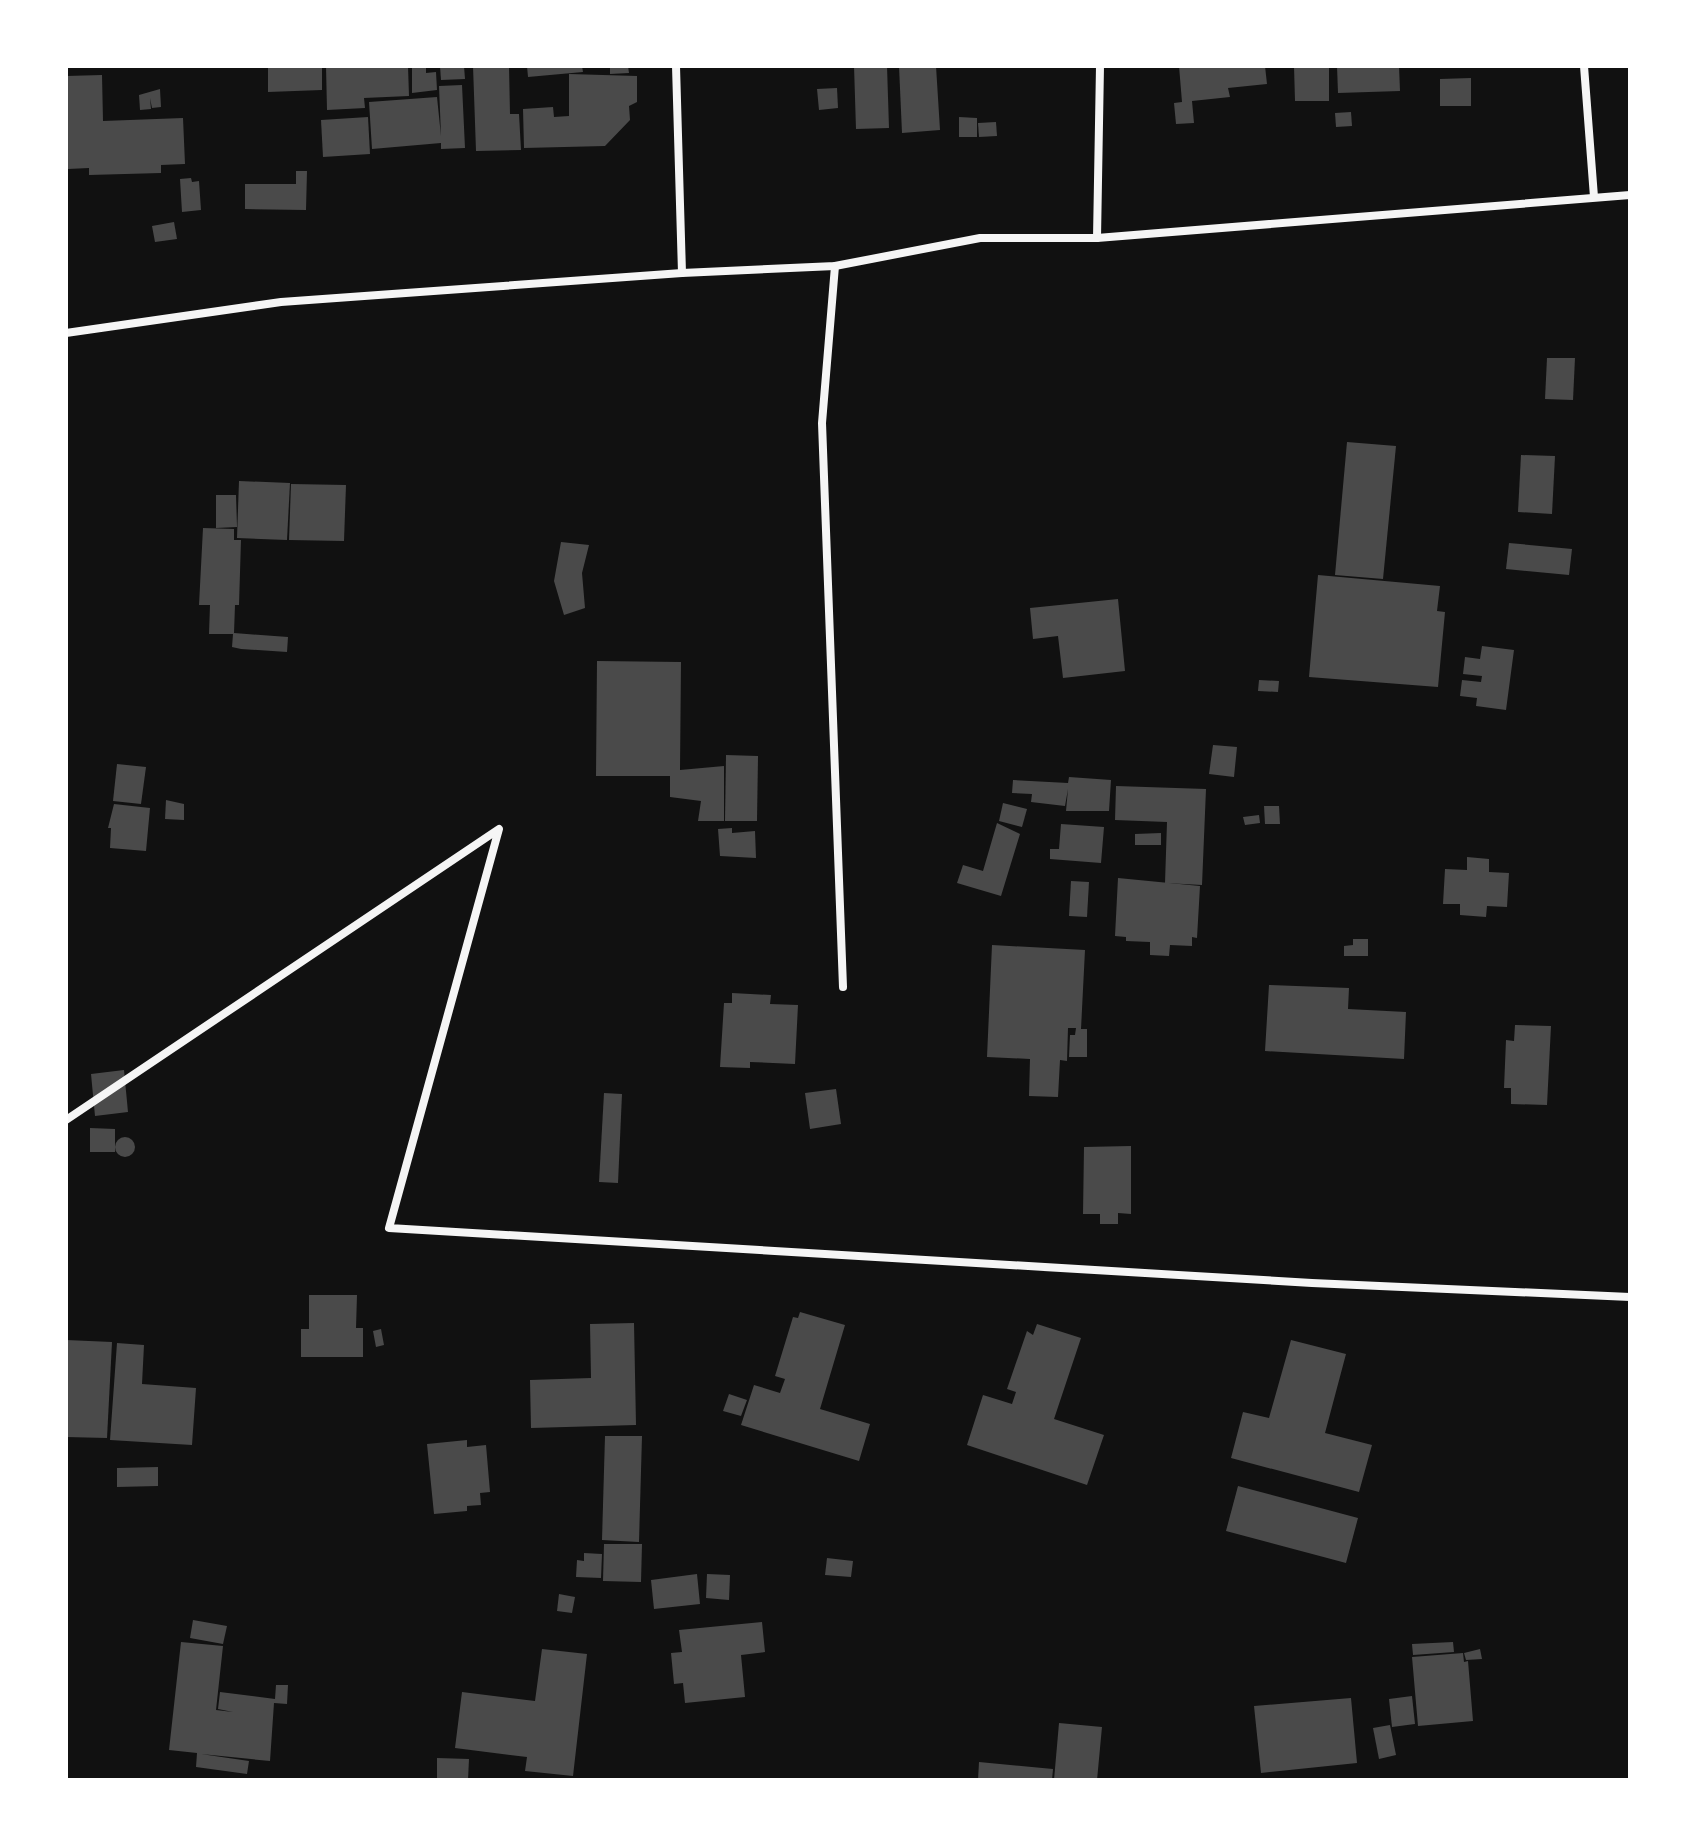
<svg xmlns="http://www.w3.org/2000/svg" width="1696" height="1846" font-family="Ubuntu,sans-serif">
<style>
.building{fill:#4a4a4a}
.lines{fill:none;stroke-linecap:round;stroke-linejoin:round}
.minor{stroke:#f5f5f5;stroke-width:8}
</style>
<rect width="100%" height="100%" fill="#111"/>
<g class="building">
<polygon points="268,66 322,66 322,90 268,92"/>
<polygon points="326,66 408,66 409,96 364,98 365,108 327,110"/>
<polygon points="412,66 426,66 426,73 436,72 437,90 412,93"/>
<polygon points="440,66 464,66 465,79 441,80"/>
<polygon points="473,66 509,66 510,114 519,114 521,150 476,151"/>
<polygon points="527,66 582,66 583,72 528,77"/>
<polygon points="610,66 628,66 629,73 610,74"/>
<polygon points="854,66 887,66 889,128 856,129"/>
<polygon points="899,66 936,66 940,130 902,133"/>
<polygon points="1179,66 1265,66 1267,84 1228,88 1230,97 1192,101 1194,123 1176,124 1174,103 1182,102"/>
<polygon points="1294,66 1329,66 1329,101 1295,101"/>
<polygon points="1337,66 1399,66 1400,91 1338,93"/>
<polygon points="569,74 637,76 637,102 629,106 630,120 605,146 524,148 523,109 553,107 554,117 569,116"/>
<polygon points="102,75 103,121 183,118 185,164 161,165 161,173 89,175 89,168 68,169 66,76"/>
<polygon points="1471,78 1471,106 1440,106 1440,79"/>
<polygon points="462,85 465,148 441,149 441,143 372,149 369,102 437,97 441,136 439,86"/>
<polygon points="837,88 838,108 819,110 817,89"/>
<polygon points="160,89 161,107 152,108 150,98 151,109 140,110 139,95"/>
<polygon points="1351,112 1352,126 1336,127 1335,113"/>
<polygon points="368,117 370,154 323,157 321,120"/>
<polygon points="959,117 977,118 977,137 959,137"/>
<polygon points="996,122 997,136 979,137 978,123"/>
<polygon points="296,171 307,171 306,210 245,209 245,184 296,184"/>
<polygon points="191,178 192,182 199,181 201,210 182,212 180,179"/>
<polygon points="174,222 177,239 155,242 152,226"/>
<polygon points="1547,358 1575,358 1573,400 1545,399"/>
<polygon points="1347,442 1396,446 1383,579 1335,575"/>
<polygon points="1521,455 1555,456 1552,514 1518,512"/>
<polygon points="239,481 290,483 287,540 237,538"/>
<polygon points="291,484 346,485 344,541 289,540"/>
<polygon points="216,495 236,495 237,527 216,528"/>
<polygon points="203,528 234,529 234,540 241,540 239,605 235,605 234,633 288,637 287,652 241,649 232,647 233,634 209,634 210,605 199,605"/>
<polygon points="561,542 589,545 582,573 585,608 564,615 554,581"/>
<polygon points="1509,543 1572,549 1569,575 1506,569"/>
<polygon points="1318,575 1440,586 1437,611 1445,612 1438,687 1309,677"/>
<polygon points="1118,599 1125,671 1063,678 1058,636 1033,639 1030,608"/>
<polygon points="1482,646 1514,650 1506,710 1476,706 1477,698 1460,696 1462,680 1481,682 1482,676 1463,674 1465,657 1480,659"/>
<polygon points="597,661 681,662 680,770 724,766 724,821 698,821 701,801 670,797 670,776 596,776"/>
<polygon points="1259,680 1279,681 1278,692 1258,691"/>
<polygon points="1213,745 1237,747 1234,777 1209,774"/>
<polygon points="726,755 758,756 757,821 725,821"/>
<polygon points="117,764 146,767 141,804 113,801"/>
<polygon points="1069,777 1111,780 1109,811 1066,811 1068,789 1065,806 1031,802 1032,794 1012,793 1013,780 1068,783"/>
<polygon points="1116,786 1206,789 1202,885 1165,883 1167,822 1115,820"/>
<polygon points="166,800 184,804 184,820 165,819"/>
<polygon points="1003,803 1027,809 1022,827 999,821"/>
<polygon points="114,804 150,808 146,851 110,848 111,828 108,828"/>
<polygon points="1264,806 1279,806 1280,824 1265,824"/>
<polygon points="1259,815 1260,823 1245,825 1243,817"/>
<polygon points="997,823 1020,834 1001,896 957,883 963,865 983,871"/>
<polygon points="1061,824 1104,827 1101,863 1050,859 1050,849 1059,849"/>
<polygon points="732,828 732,833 755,831 756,858 720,856 718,829"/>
<polygon points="1161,833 1161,845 1135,845 1135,834"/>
<polygon points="1467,857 1489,859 1489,872 1509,873 1507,907 1487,906 1486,917 1460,915 1460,904 1443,904 1445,869 1467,870"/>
<polygon points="1118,878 1200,886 1197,938 1192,937 1192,946 1170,945 1169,956 1150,955 1150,942 1126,941 1126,937 1115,936"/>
<polygon points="1071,881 1089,882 1087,917 1069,916"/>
<polygon points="1353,939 1368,939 1368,956 1344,956 1344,946 1353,945"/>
<polygon points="992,945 1085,950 1081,1029 1087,1029 1087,1057 1069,1057 1070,1035 1075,1035 1076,1028 1068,1028 1067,1061 1060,1060 1058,1097 1029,1096 1030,1059 987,1057"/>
<polygon points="1269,985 1349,988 1348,1009 1406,1012 1404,1059 1265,1051"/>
<polygon points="732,993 771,995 770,1004 798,1005 795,1064 750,1062 750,1068 720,1067 724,1003 732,1003"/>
<polygon points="1515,1025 1551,1026 1547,1105 1511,1104 1511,1088 1504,1088 1506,1040 1514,1041"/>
<polygon points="124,1070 128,1112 95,1116 91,1074"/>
<polygon points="836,1089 841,1124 810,1129 805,1093"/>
<polygon points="604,1093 622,1094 618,1183 599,1182"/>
<polygon points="90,1128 115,1129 115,1152 90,1152"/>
<circle cx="125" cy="1147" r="10"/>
<polygon points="1131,1146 1131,1214 1118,1213 1118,1224 1100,1224 1100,1214 1083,1214 1084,1147"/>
<polygon points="309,1295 357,1295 356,1328 363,1328 363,1357 301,1357 301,1329 309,1329"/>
<polygon points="800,1312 845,1325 820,1409 870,1424 859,1461 741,1425 754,1385 780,1393 785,1379 775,1376 793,1317 798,1318"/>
<polygon points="634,1323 636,1425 531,1428 530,1380 591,1378 590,1324"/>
<polygon points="1037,1324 1081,1338 1054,1419 1104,1435 1087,1485 967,1445 983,1395 1012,1404 1016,1392 1007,1389 1027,1331 1033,1335"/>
<polygon points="381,1329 384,1345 376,1347 373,1331"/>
<polygon points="66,1340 112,1342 107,1438 66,1437"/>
<polygon points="1291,1340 1346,1354 1325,1433 1372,1445 1359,1492 1231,1458 1243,1412 1269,1418"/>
<polygon points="117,1343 144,1345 142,1384 196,1388 192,1445 110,1440"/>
<polygon points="729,1394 747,1400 741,1416 723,1411"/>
<polygon points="605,1436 642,1436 639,1542 602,1540"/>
<polygon points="467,1440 467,1447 486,1445 490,1492 480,1493 481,1505 467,1506 467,1511 434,1514 427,1444"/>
<polygon points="158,1467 158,1486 117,1487 117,1468"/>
<polygon points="1238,1486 1358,1518 1346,1563 1226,1531"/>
<polygon points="604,1544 642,1544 641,1582 603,1581"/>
<polygon points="584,1553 602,1554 601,1578 576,1577 577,1560 584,1561"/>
<polygon points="827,1558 853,1561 851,1577 825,1575"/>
<polygon points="697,1574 700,1604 654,1609 651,1580"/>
<polygon points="707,1574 730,1575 729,1600 706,1598"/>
<polygon points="559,1594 575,1597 572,1613 557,1611"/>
<polygon points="193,1620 227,1626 223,1644 190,1638"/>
<polygon points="762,1622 765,1652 741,1655 745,1697 685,1703 683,1683 674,1684 671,1653 682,1652 679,1630"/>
<polygon points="181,1642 223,1646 216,1710 233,1712 218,1709 220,1692 275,1699 276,1685 288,1685 287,1704 274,1703 270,1761 201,1754 249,1761 247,1774 196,1767 197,1753 169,1750"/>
<polygon points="1453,1642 1454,1652 1413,1655 1412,1644"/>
<polygon points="542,1649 587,1654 573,1776 525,1771 527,1757 455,1748 462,1692 535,1701"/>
<polygon points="1480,1649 1482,1659 1466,1660 1464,1653"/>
<polygon points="1463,1653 1464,1662 1468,1661 1473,1721 1418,1726 1412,1657"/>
<polygon points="1412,1696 1415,1724 1392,1727 1389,1699"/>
<polygon points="1351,1698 1357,1763 1261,1773 1254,1706"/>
<polygon points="1059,1723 1102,1727 1097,1780 1054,1780"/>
<polygon points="1390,1725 1396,1755 1379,1759 1373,1728"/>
<polygon points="437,1758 469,1759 468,1780 437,1780"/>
<polygon points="979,1762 1053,1769 1052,1780 978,1780"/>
</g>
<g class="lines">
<g class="minor">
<polyline points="676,66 682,273"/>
<polyline points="1584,66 1594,197"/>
<polyline points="1097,238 1100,66"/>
<polyline points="835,266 822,423 843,987"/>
<polyline points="66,333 281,302 682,273 835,266 980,238 1097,238 1630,195"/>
<polyline points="66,1120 499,829 389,1228 1312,1283 1630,1297"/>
</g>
</g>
<rect width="1696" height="1846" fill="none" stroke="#ffffff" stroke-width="136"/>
</svg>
